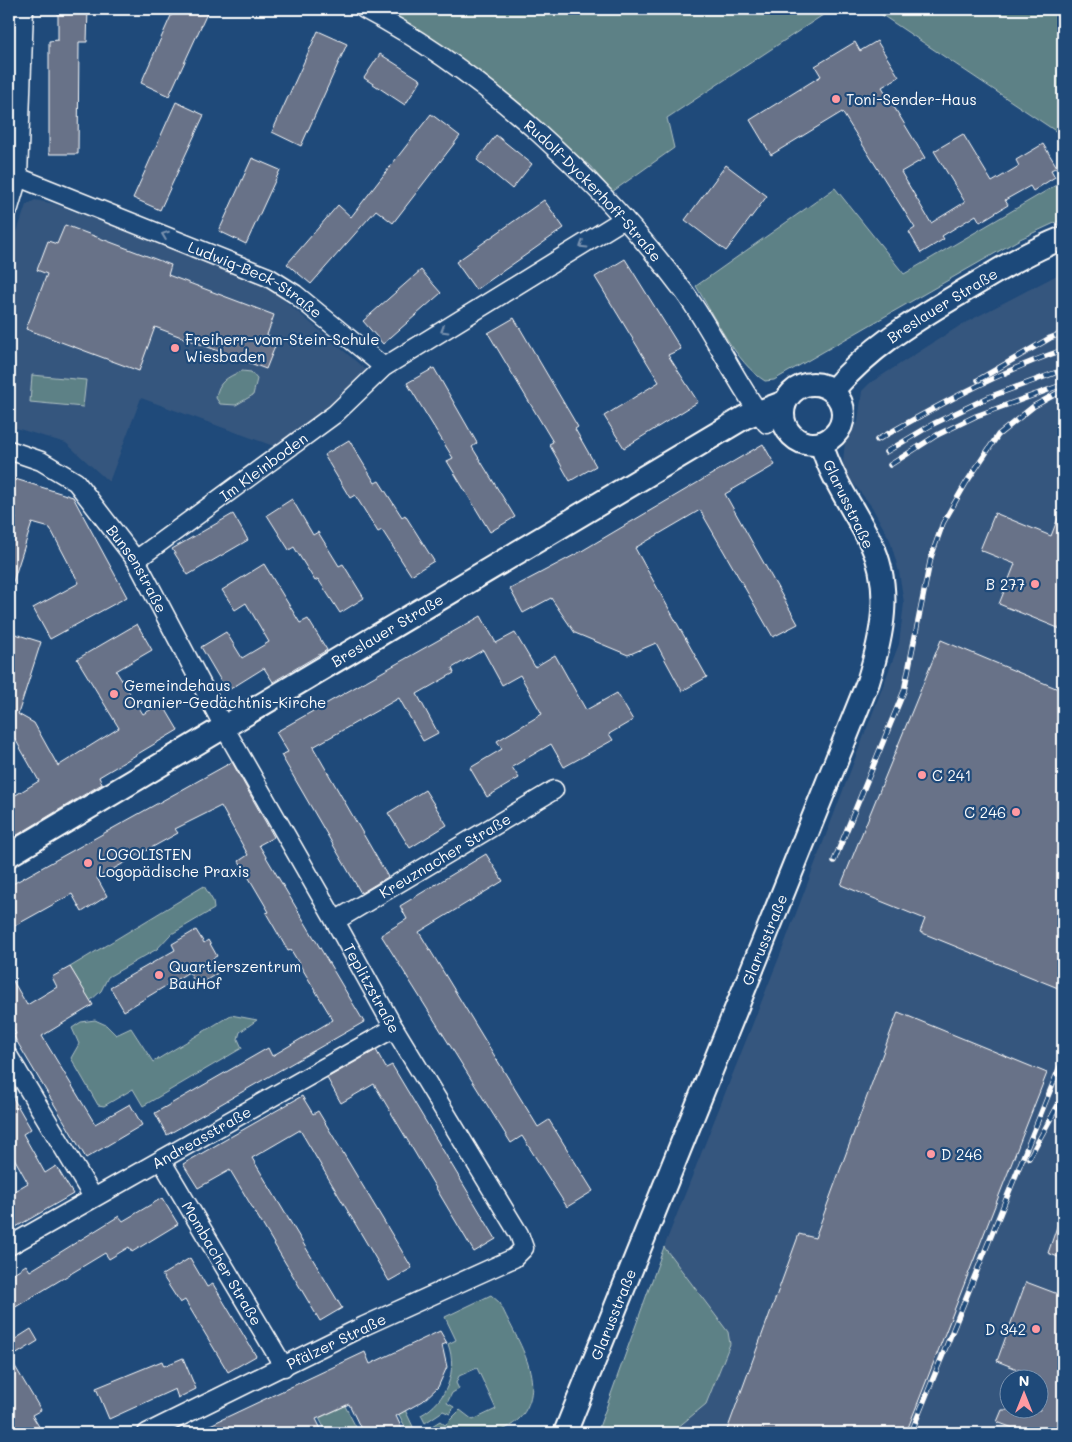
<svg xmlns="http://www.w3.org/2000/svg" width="1072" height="1442" font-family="Mali,sans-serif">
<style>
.built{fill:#35567e;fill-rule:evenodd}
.green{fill:#5d8186;stroke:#aec0c2}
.building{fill:#687288;stroke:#fff}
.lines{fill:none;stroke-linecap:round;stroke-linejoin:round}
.minor-casing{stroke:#fff;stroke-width:21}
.tertiary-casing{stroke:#fff;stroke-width:26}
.minor{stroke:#1f4a7a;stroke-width:18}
.tertiary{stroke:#1f4a7a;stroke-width:22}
.rail-casing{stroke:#fff;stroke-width:5.5}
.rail{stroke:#1f4a7a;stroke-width:4;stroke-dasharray:11;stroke-linecap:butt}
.oneway{stroke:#7992af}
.poi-dot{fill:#ff9aa2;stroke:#1f4a7a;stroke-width:2}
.labels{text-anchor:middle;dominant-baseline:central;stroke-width:4.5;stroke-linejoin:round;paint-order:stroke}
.poi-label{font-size:15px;fill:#fff;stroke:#1f4a7a;text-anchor:start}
.street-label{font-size:15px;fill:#fff;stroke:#1f4a7a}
</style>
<rect width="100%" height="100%" fill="#1f4a7a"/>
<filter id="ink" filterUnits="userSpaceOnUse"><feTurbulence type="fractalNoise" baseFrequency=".02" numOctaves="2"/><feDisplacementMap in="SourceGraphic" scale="10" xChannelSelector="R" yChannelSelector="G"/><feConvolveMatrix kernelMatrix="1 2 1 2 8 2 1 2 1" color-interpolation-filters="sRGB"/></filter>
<g filter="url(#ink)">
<g class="built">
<polygon points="35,200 55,204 266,285 371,374 279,448 141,398 109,482 66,443 9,426 9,256 26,205"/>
<path d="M1063 272V1433H597L664 1247 782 950 899 644 904 603 899 572 890 540 872 507 847 475 843 463 845 441 858 422 862 391 870 383 961 325ZM1010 1380H1040V1410H1010Z"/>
</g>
<g class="green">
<polygon points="381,9 832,9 667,118 674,148 612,192 590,166 544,128"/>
<polygon points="873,9 1063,9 1063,136"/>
<path d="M1063 181V219L1020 239 774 380 765 381C736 363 713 315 696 286L835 188 904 274Z"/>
<path d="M242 371 251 372 257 379 253 395 236 405 220 404 216 398C218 382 227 377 242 371Z"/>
<polygon points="32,375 86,380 83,407 30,402"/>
<polygon points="204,886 213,901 214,909 170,935 157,949 108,977 101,991 90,1001 70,967"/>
<polygon points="231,1015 257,1020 240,1032 238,1039 242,1048 143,1106 133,1089 104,1106 98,1105 71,1058 79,1044 72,1028 81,1022 95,1020 106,1025 116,1035 131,1028 153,1062"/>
<polygon points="664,1247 728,1332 730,1344 706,1404 671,1433 597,1433"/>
<path d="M491 1295 500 1303C515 1338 550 1383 520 1418 512 1426 500 1433 489 1433L487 1430 480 1433H429L427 1429 440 1421 445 1425 460 1410 473 1420 496 1409 477 1368 459 1376 456 1383 459 1389 452 1393 447 1403 454 1407 450 1414 443 1411 425 1423 421 1415C447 1401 458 1371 448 1344L456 1340 445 1317Z"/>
<polygon points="397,1393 416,1433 408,1433 390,1396"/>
<polygon points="345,1406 359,1433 327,1433 319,1418"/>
</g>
<g class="building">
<polygon points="58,9 88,9 87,42 79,42 78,154 49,154 49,41 58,40"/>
<polygon points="174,9 209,9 169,96 141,83"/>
<polygon points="318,31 347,44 301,146 272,132"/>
<polygon points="877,41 899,77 882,87 925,158 901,172 931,223 965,202 934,151 963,134 992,182 1019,166 1016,160 1043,144 1057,167 1051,170 1055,177 1033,191 1030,186 1005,200 1008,205 980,222 976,215 942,236 944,239 921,253 909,232 915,228 842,112 771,155 750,120 821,76 815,66 855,42 860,51"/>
<polygon points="380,54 421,80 405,105 364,78"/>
<polygon points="176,102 204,115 160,210 133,198"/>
<polygon points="431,114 460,136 393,223 376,210 311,284 287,264 338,205 351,217"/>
<polygon points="496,135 532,164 512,189 477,160"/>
<polygon points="252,158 280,170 246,244 219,231"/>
<polygon points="726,165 767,196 726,251 685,220"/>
<polygon points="544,200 564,228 476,290 456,262"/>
<polygon points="65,225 171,265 168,275 274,315 267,335 278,339 266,369 155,327 139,371 26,329 47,274 37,270 48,241 57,244"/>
<polygon points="625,259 681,349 668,355 698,402 624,448 604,416 659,382 595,277"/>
<polygon points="421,270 441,293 383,344 363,321"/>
<polygon points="514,318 578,427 575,429 596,466 570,481 549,444 553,442 488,333"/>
<polygon points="434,368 477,443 472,447 515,517 490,532 447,461 453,458 407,383"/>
<polygon points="349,440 375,483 379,481 402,517 405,515 434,561 411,575 382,530 378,532 355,495 350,498 324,455"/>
<polygon points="763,444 775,465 725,494 798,624 773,637 700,510 635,548 707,677 682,691 656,643 628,655 575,633 551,598 523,613 510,589 580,552"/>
<polygon points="9,477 73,497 127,597 50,639 33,608 79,583 50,528 32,523 12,585 9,584 9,539 16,518 9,515"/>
<polygon points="292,499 313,535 318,532 339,566 343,564 364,598 340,613 318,579 315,581 294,547 289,550 267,515"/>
<polygon points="1062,508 1063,508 1063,630 999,604 1015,564 980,550 995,513 1051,536"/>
<polygon points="233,514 248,540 188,575 172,549"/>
<polygon points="264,564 300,623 308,619 327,650 273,682 264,668 227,691 201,647 226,632 242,658 269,642 246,603 235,610 222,590"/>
<polygon points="481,616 496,643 515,633 535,667 555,655 586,710 617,693 633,720 609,734 613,740 564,767 551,744 512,767 519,778 487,797 470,768 502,749 497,741 542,714 520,675 502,685 483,650 452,668 454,673 417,694 438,733 423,741 399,698 313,747 388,877 361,893 281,755 288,752 276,732"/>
<polygon points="137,624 152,650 116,671 143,714 162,703 178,730 99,777 102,784 9,840 9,799 39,781 15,739 9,736 9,632 41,642 18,714 34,723 58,766 119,728 77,659"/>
<polygon points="941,640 1063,691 1063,990 920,932 925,919 841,885"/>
<polygon points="232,762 274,837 259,845 364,1022 167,1135 155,1113 268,1048 272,1056 333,1020 291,950 288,951 266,913 269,912 239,861 248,855 221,806 175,829 178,833 97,878 107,896 82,912 72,894 9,929 9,886"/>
<polygon points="425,790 447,825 410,848 388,813"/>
<polygon points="486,854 503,881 419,932 538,1127 549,1120 593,1191 567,1207 522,1136 511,1143 381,935 407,919 400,906"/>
<polygon points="196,930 204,943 208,940 217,956 213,958 221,971 197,986 189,972 124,1011 110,987 175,950 172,944"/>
<polygon points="70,967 93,1005 42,1036 95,1124 130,1104 142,1125 86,1158 13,1035 16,1034 9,1021 9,974 27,1005 57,987 52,977"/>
<polygon points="898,1012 1047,1073 906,1433 726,1433 799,1234 815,1238"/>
<polygon points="376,1050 386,1068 392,1065 496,1239 474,1252 374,1084 341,1103 327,1078"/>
<polygon points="9,1091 31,1129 23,1134 45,1173 56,1166 73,1194 9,1231 9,1194 28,1183 9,1149"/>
<polygon points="302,1096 313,1114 318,1111 412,1268 389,1281 300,1130 252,1158 342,1308 320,1321 230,1170 198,1188 183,1164"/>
<polygon points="162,1198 178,1224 132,1252 129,1247 109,1259 105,1253 9,1311 9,1276 26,1265 30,1271 119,1216 123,1221"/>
<polygon points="1061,1215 1063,1216 1063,1259 1048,1253"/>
<polygon points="190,1258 207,1287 213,1284 256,1356 228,1372 185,1300 180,1303 162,1275"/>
<polygon points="1026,1282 1063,1296 1063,1433 1026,1433 997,1422 1002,1410 1040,1410 1040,1378 997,1361"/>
<polygon points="31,1329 38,1341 10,1358 41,1410 32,1415 43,1433 9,1433 9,1343"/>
<polygon points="440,1331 447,1343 442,1345 447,1367 438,1387 423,1401 396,1416 404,1433 363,1433 349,1404 316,1419 323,1433 193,1433 365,1352 370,1364"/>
<polygon points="183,1358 196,1389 178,1398 175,1389 109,1419 96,1388 162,1361 164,1366"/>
</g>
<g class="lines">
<defs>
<g id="minor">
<path id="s1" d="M364 9C487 74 602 182 685 293 715 334 736 384 767 424"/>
<path id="s2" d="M18 177 268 277 295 294 384 367"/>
<polyline points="9,208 18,177 24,9"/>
<path id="s3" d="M9 450 41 461 76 482 136 560 224 727 335 921 394 1028 519 1234 524 1248 514 1258 364 1326 147 1433"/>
<path id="s4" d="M136 560 335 414 384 367 624 219"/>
<path id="s5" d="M335 921 554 790"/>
<polyline points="9,1057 93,1197"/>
<path id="s6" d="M161 1160 284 1367"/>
<path id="s7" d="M9 1246 394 1028"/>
</g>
<g id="tertiary">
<circle cx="813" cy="414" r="30"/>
<path id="s8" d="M833 390C872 346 909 324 959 294 992 274 1027 252 1063 238"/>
<path id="s9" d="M9 855 745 417 785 402"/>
<path id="s10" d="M565 1433 868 682C882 637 893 588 871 543 854 509 832 480 821 443"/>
</g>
</defs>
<use href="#minor" class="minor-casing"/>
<use href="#tertiary" class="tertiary-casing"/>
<use href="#minor" class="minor"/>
<use href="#tertiary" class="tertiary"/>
<defs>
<g id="rail">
<polyline points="978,380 1050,338 1063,333"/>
<path d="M877 440C937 406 998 372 1063 350"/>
<polyline points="886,452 933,424 989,397 1063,370"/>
<polyline points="890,465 937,435 976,416 1059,386"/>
<polyline points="834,861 904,691 931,557 943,523 966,483 998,435 1034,406 1063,390"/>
<polyline points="1029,1158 1063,1096"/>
<polyline points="911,1433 1063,1059"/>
</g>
</defs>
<use href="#rail" class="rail-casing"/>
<use href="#rail" class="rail"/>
</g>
<defs><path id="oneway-chevron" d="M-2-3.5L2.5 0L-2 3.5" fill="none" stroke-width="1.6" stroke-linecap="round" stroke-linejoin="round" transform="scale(1.25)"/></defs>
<g class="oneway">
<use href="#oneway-chevron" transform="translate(165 235) rotate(-159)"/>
<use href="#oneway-chevron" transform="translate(583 245) rotate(148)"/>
<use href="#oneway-chevron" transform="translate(444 330) rotate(149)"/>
</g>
</g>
<g class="poi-dot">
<circle cx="836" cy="99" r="5"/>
<circle cx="175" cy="348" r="5"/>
<circle cx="1035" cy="584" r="5"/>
<circle cx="114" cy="694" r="5"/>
<circle cx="922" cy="775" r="5"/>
<circle cx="1016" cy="812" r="5"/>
<circle cx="88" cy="863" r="5"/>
<circle cx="159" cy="975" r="5"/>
<circle cx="931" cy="1154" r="5"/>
<circle cx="1036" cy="1329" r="5"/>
</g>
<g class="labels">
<g class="poi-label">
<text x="846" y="99">Toni-Sender-Haus</text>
<text x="185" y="339">Freiherr-vom-Stein-Schule<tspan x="185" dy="17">Wiesbaden</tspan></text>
<text x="1025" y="584" text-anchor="end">B 277</text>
<text x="124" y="685">Gemeindehaus<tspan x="124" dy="17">Oranier-Gedächtnis-Kirche</tspan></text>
<text x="932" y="775">C 241</text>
<text x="1006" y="812" text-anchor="end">C 246</text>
<text x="98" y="854">LOGOLISTEN<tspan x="98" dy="17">Logopädische Praxis</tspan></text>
<text x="169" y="966">Quartierszentrum<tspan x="169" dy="17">BauHof</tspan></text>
<text x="941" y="1154">D 246</text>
<text x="1026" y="1329" text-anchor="end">D 342</text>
</g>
<g class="street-label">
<text stroke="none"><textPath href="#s1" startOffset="294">Rudolf-Dyckerhoff-Straße</textPath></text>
<text stroke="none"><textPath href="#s2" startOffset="259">Ludwig-Beck-Straße</textPath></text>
<text stroke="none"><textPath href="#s8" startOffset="139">Breslauer Straße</textPath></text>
<text stroke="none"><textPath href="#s4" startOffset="158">Im Kleinboden</textPath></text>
<text transform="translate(849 504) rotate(64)">Glarusstraße</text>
<text stroke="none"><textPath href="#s3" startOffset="181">Bunsenstraße</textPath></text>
<text stroke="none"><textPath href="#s9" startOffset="440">Breslauer Straße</textPath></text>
<text stroke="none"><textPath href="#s5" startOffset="128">Kreuznacher Straße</textPath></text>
<text stroke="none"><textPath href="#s10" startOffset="532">Glarusstraße</textPath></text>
<text stroke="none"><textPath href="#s3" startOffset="662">Teplitzstraße</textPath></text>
<text stroke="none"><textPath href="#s7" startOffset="221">Andreasstraße</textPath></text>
<text stroke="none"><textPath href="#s6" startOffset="120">Mombacher Straße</textPath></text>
<text stroke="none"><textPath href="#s10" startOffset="128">Glarusstraße</textPath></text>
<text transform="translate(336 1341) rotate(-26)">Pfälzer Straße</text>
</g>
</g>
<rect width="1072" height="1442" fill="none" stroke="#1f4a7a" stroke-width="30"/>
<rect x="15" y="15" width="1042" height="1412" fill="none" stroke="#fff" stroke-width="2" filter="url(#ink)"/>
<g transform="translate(1024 1394)"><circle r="24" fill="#1f4a7a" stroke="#7992af"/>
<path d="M0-4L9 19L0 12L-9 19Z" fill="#ff9aa2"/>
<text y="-8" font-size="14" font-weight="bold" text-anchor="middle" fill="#ffffff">N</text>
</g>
</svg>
